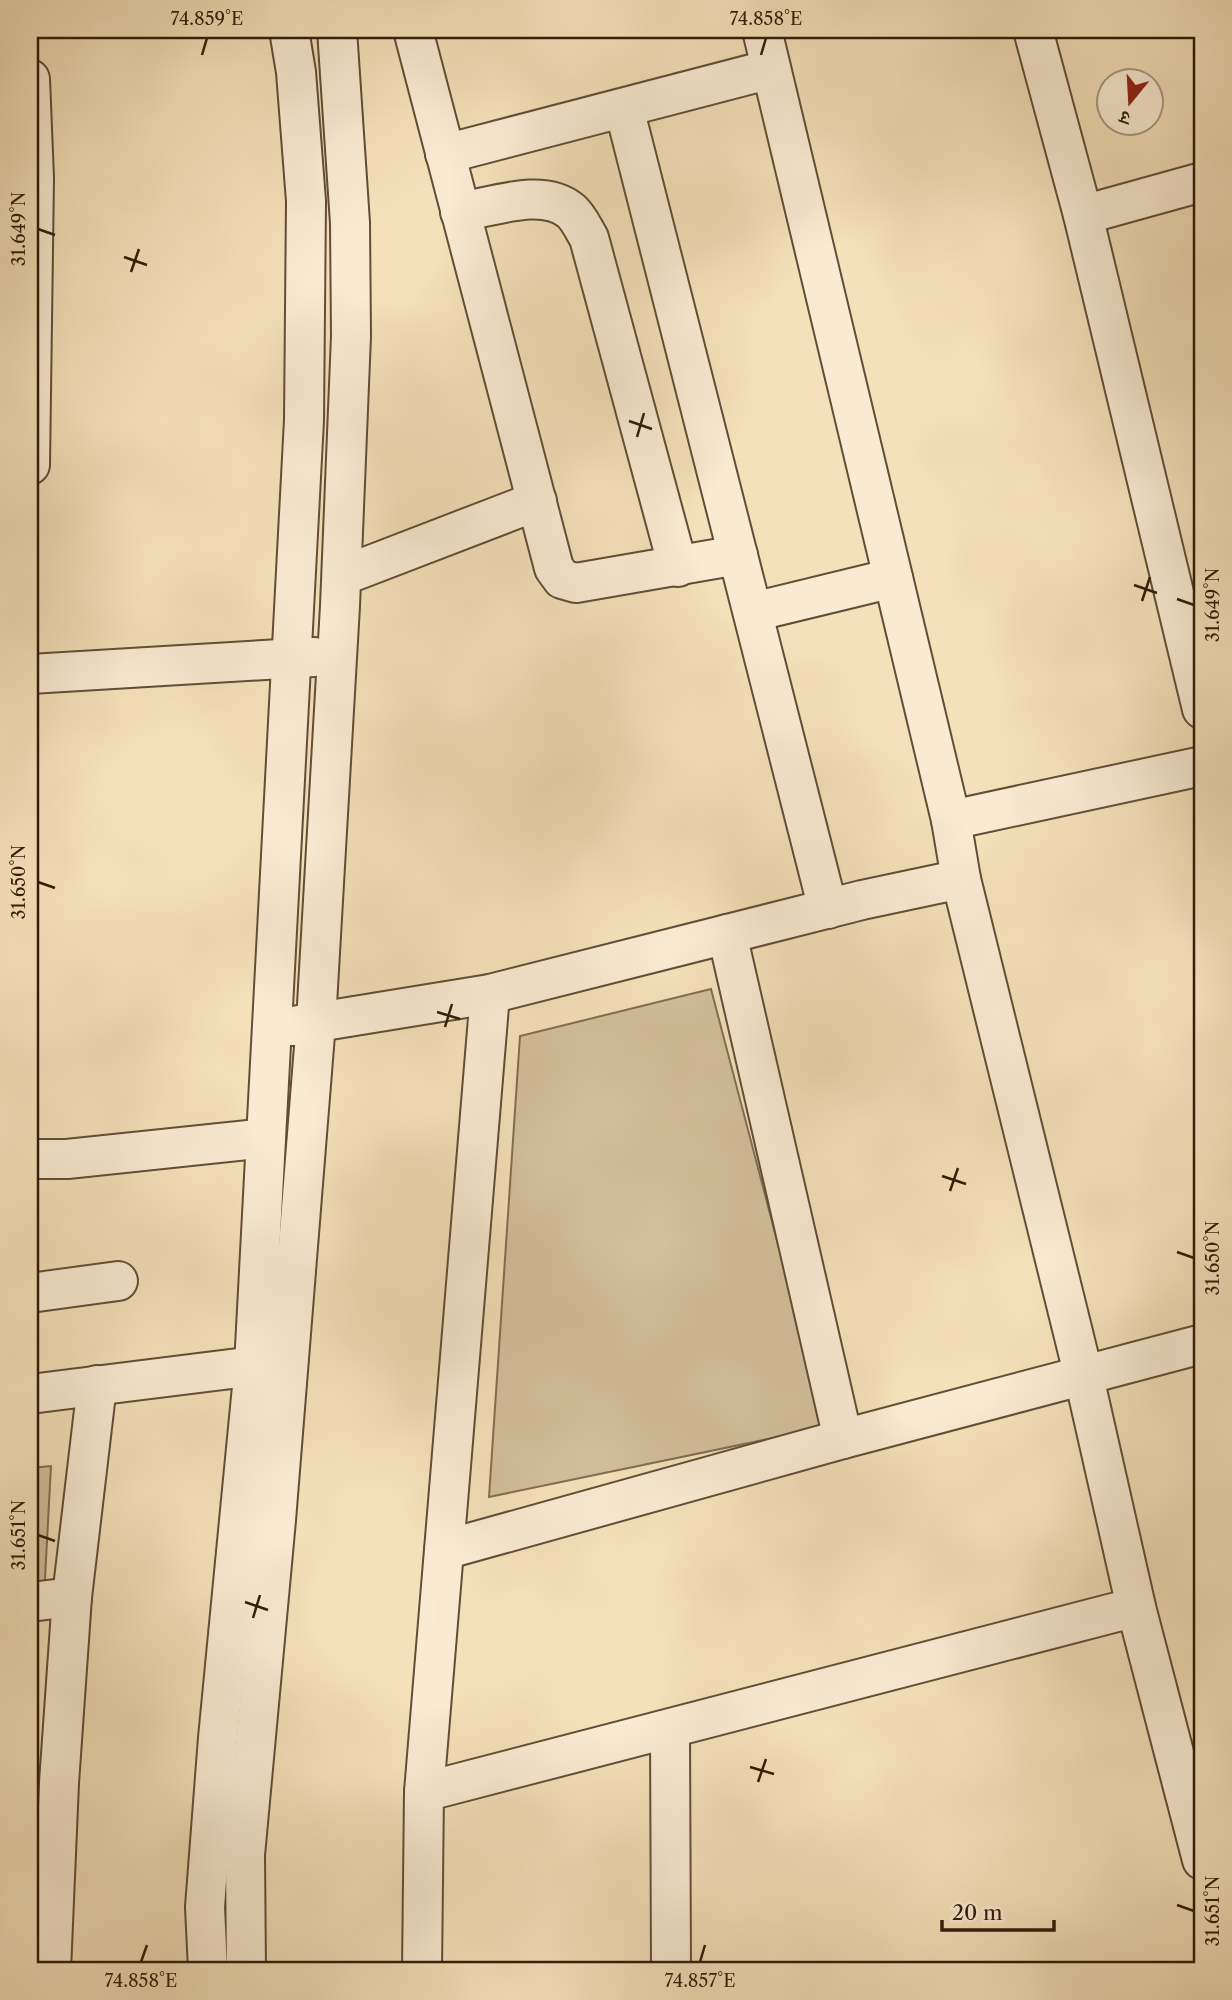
<svg xmlns="http://www.w3.org/2000/svg" width="1232" height="2000" font-family="'Libre Caslon Text','Noto Serif Devanagari',serif">
<style>
.green{fill:#d3bf9c;stroke:#826e52;stroke-width:2}
.lines{fill:none;stroke-linecap:round;stroke-linejoin:round}
.minor-casing{stroke:#624d35;stroke-width:42}
.minor{stroke:#f8ebd2;stroke-width:38}
.ticks{fill:none;stroke:#321c09;stroke-width:2.5}
.neatline{fill:none;stroke:#321c09;stroke-width:2.5}
.ticks-label{font-size:18px;text-anchor:middle;fill:#321c09}
</style>
<rect width="100%" height="100%" fill="#f4e0ba"/>
<filter id="stains"><feTurbulence type="fractalNoise" baseFrequency=".00286" numOctaves="4"/><feColorMatrix values="0 0 0 0 .2 0 0 0 0 .09 0 0 0 0 .02 0 0 0 .5 -.17"/></filter>
<radialGradient id="worn" r=".72"><stop offset=".6" stop-color="#630" stop-opacity="0"/><stop offset="1" stop-color="#630" stop-opacity=".3"/></radialGradient>
<g class="green">
<polygon points="711,989 826,1427 489,1497 520,1036"/>
<polygon points="51,1466 44,1597 30,1598 30,1468"/>
</g>
<g class="lines">
<defs>
<g id="minor">
<polyline points="413,30 554,568 562,579 576,583 738,555"/>
<polyline points="762,30 951,820 961,879 1084,1377 1136,1607 1202,1860"/>
<polyline points="1033,30 1083,215 1202,709"/>
<polyline points="30,79 34,178 30,465"/>
<polyline points="624,108 828,909"/>
<polyline points="445,154 771,69"/>
<path d="M460 212C493 207 543 187 571 211 579 218 584 230 589 238L678 567"/>
<polyline points="1083,215 1202,182"/>
<polyline points="342,576 537,501"/>
<polyline points="753,612 893,578"/>
<polyline points="30,674 314,657"/>
<polyline points="951,820 1202,766"/>
<polyline points="727,934 843,1439"/>
<polyline points="293,1026 490,994 862,900 961,879"/>
<polyline points="30,1159 67,1159 266,1138"/>
<polyline points="30,1293 118,1281"/>
<polyline points="30,1394 254,1366"/>
<polyline points="444,1550 843,1439 1202,1344"/>
<polyline points="30,1602 72,1597"/>
<polyline points="670,1729 671,1970"/>
<polyline points="424,1792 1136,1607"/>
<polyline points="51,1970 59,1783 72,1597 97,1385"/>
<polyline points="208,1970 205,1907 218,1738 254,1366 304,420 306,201 296,72 289,30"/>
<polyline points="246,1970 245,1855 276,1520 316,1022 340,606 351,336 350,223 337,30"/>
<polyline points="422,1970 424,1792 490,994"/>
</g>
</defs>
<use href="#minor" class="minor-casing"/>
<use href="#minor" class="minor"/>
</g>
<path class="ticks" d="M202 55 207 38M761 55 766 38M38 229 55 235M124 257 147 265M131 272 139 249M629 421 652 429M637 437 644 413M1134 585 1157 593M1177 599 1194 605M1142 601 1150 577M38 882 55 888M437 1012 460 1019M445 1027 452 1004M942 1176 966 1184M950 1191 958 1168M1177 1252 1194 1258M38 1535 55 1541M245 1602 268 1610M253 1618 260 1595M750 1767 774 1774M758 1782 766 1759M1177 1905 1194 1911M141 1962 147 1945M700 1962 705 1945"/>
<rect width="1232" height="2000" fill="none" stroke="#f4e0ba" stroke-width="77"/>
<g transform="translate(1130 102) rotate(198)"><circle r="33" fill="#f8ebd2" stroke="#a99882" stroke-width="2"/>
<path d="M0-5L12 26L0 18L-12 26Z" fill="#8f2418"/>
<text y="-10" font-size="19" font-weight="bold" text-anchor="middle" fill="#321c09">उ</text>
</g>
<path d="M942 1920v10h112v-10" fill="none" stroke="#321c09" stroke-width="3.5"/>
<text x="952" y="1920" font-size="21" fill="#321c09" stroke="#f8ebd2" stroke-width="5" paint-order="stroke">20 m</text>
<rect x="38" y="38" width="1156" height="1924" class="neatline"/>
<g class="ticks-label">
<text x="207" y="25">74.859°E</text>
<text x="766" y="25">74.858°E</text>
<text transform="translate(19 229) rotate(-90)" y="6">31.649°N</text>
<text transform="translate(1213 605) rotate(-90)" y="6">31.649°N</text>
<text transform="translate(19 882) rotate(-90)" y="6">31.650°N</text>
<text transform="translate(1213 1258) rotate(-90)" y="6">31.650°N</text>
<text transform="translate(19 1535) rotate(-90)" y="6">31.651°N</text>
<text transform="translate(1213 1911) rotate(-90)" y="6">31.651°N</text>
<text x="141" y="1987">74.858°E</text>
<text x="700" y="1987">74.857°E</text>
</g>
<rect width="100%" height="100%" filter="url(#stains)"/>
<rect width="100%" height="100%" fill="url(#worn)"/>
</svg>
